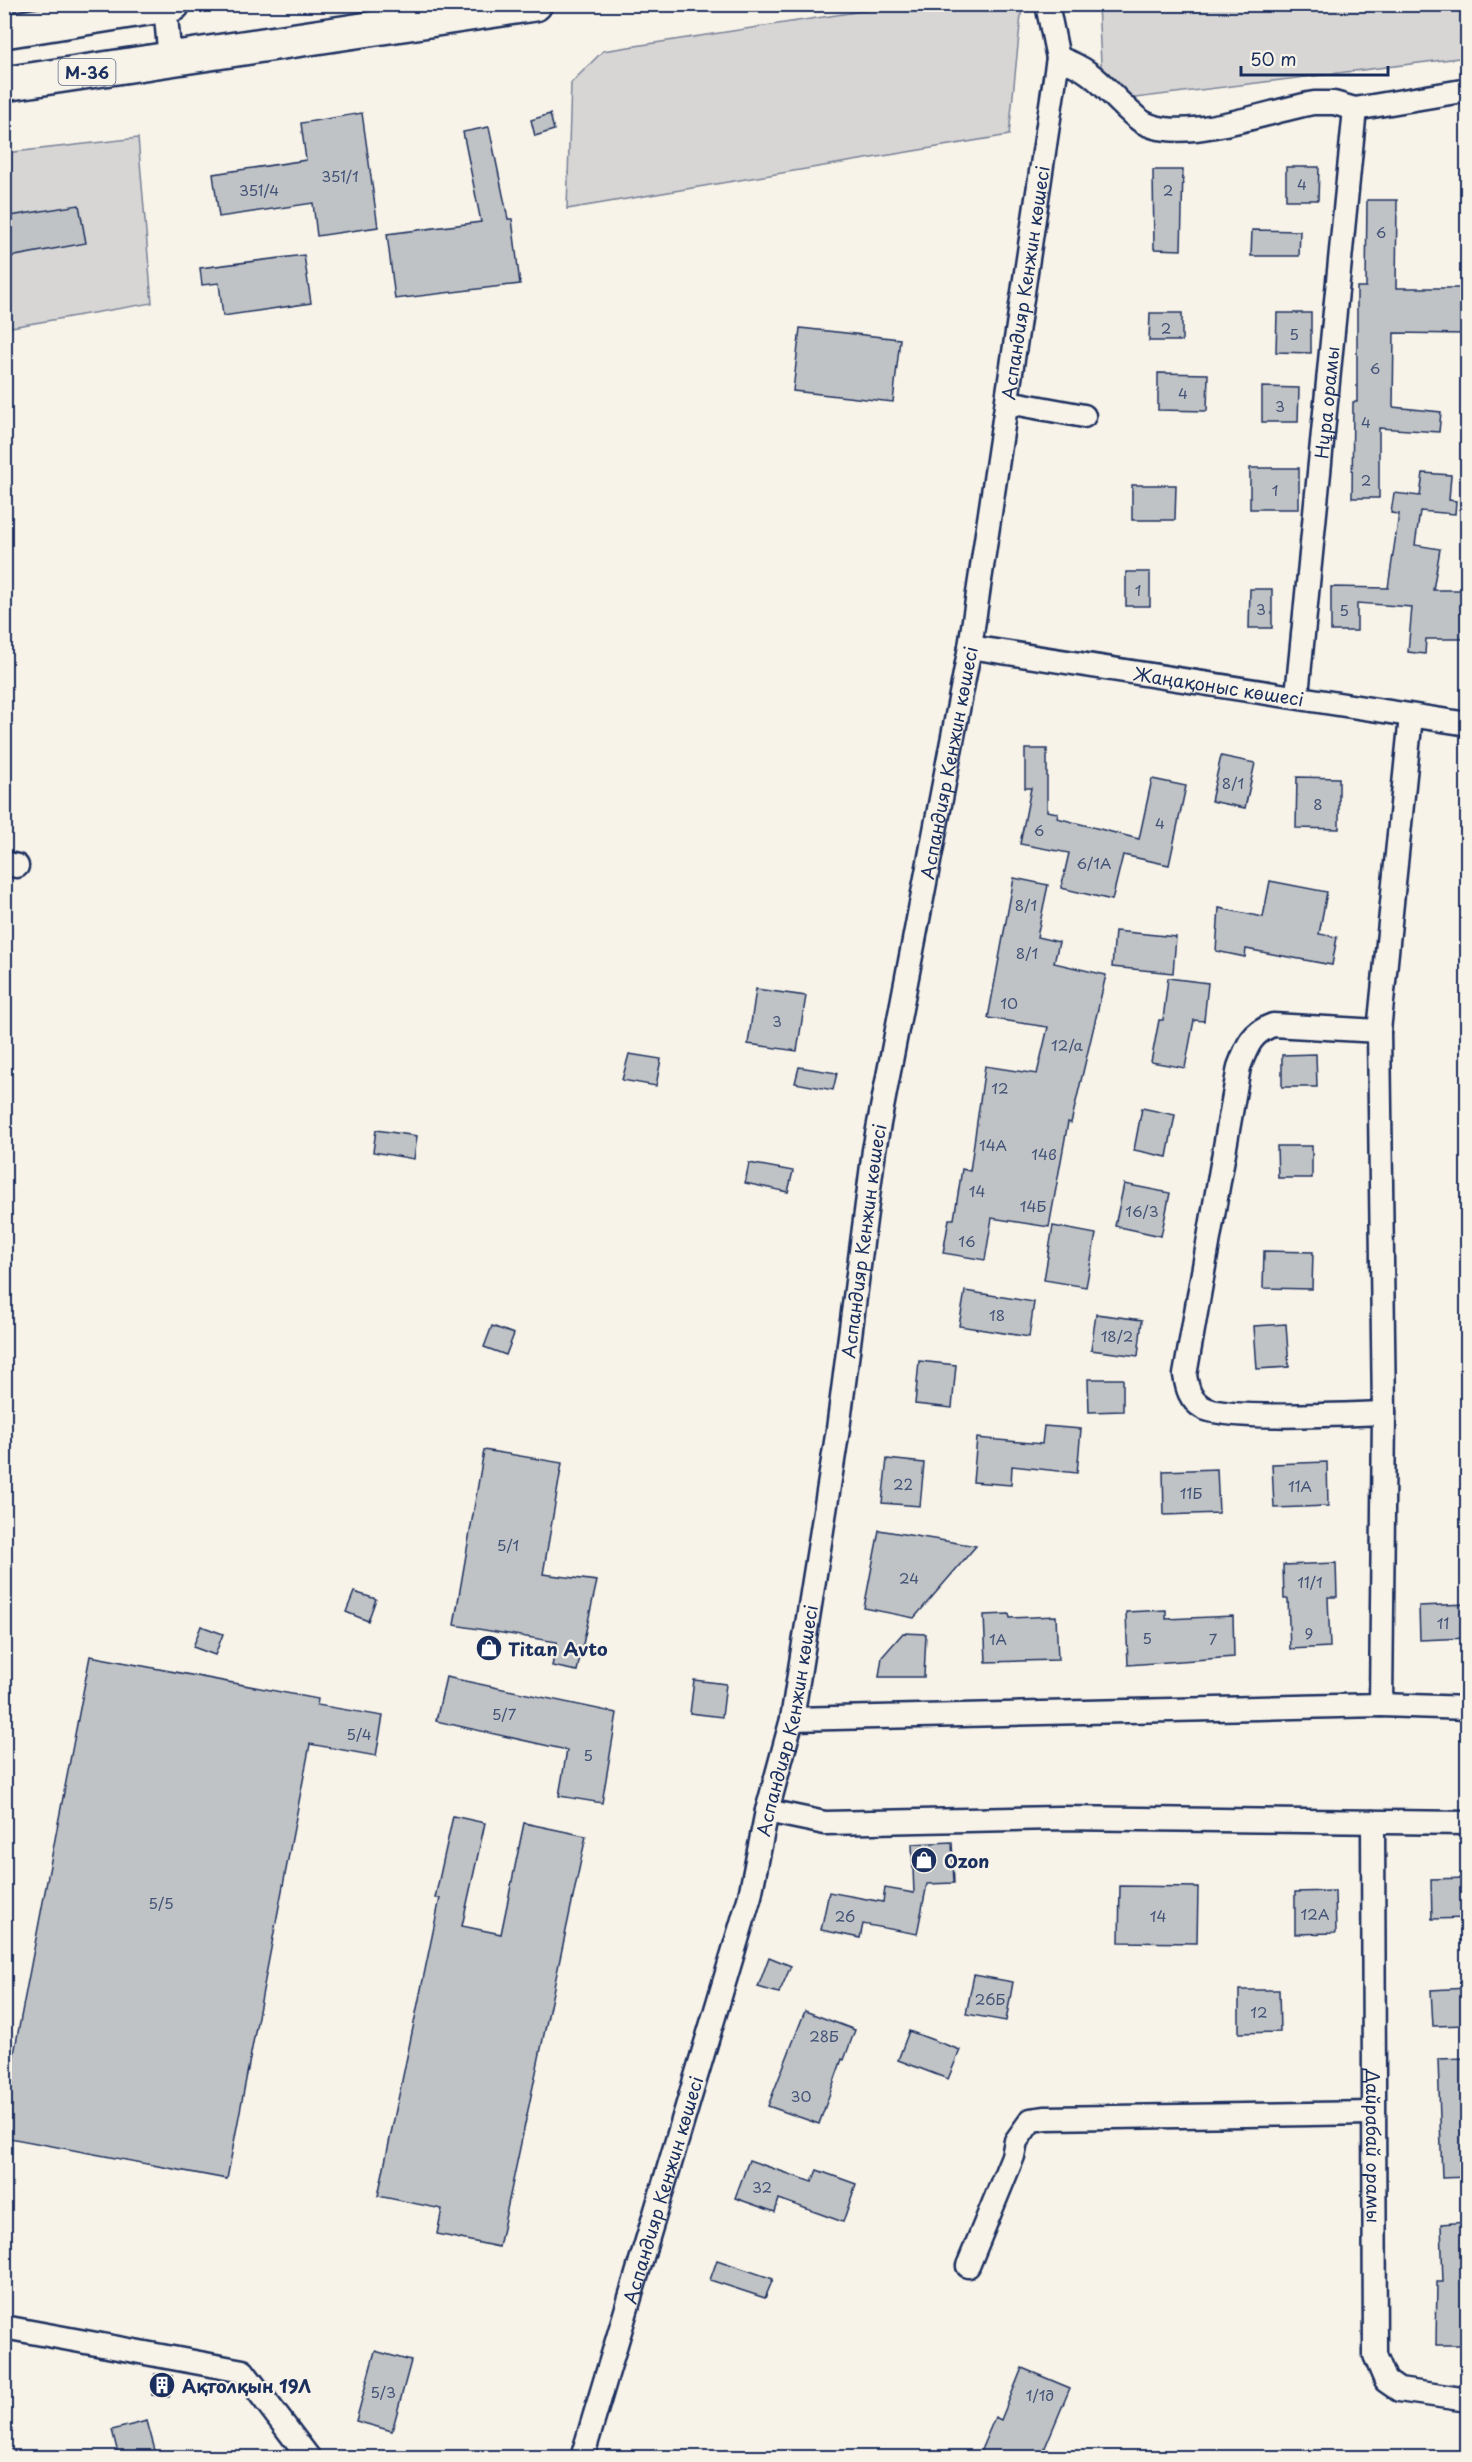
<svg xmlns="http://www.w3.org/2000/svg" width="1472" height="2462" font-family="'Playpen Sans',sans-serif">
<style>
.green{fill:#d7d6d4;stroke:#798299;stroke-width:1.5}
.building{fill:#c0c3c5;stroke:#1b2f5e;stroke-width:1.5}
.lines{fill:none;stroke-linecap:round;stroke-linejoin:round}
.street-casing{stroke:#1b2f5e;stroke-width:27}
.primary-casing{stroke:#1b2f5e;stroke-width:38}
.street{stroke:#f7f3e8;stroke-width:22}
.primary{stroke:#f7f3e8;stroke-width:33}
.labels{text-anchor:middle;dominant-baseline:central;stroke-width:4.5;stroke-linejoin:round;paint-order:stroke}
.number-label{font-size:15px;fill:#445478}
.shield{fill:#f7f3e8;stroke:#5d6a87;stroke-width:1.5}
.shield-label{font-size:16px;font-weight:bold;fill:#1b2f5e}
.street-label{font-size:18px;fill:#1b2f5e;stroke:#f7f3e8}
.poi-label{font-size:18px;font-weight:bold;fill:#1b2f5e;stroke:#f7f3e8;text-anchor:start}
</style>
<rect width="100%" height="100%" fill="#f7f3e8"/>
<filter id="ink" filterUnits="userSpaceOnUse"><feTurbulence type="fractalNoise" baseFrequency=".0167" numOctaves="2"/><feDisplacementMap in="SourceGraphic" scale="12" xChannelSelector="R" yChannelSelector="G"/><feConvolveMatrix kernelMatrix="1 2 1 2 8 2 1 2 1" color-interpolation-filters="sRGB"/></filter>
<g filter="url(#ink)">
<g class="green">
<polygon points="908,4 1022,5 1009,135 567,209 571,83 603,51"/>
<polygon points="1098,5 1467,5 1467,57 1103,102"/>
<polygon points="138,138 152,303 5,328 5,153"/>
</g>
<g class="building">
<polygon points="362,113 378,227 317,236 313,203 219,217 213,174 306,160 301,123"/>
<polygon points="550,114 554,130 535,136 531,120"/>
<polygon points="489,127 508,219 512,219 520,284 395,299 387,234 481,222 463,132"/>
<polygon points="1286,167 1319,167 1318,200 1286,200"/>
<polygon points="1153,170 1183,170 1181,250 1154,249"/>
<polygon points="1367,200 1397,200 1396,288 1467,288 1467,334 1394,333 1393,407 1441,412 1439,432 1379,428 1379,498 1352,498 1353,402 1357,402 1357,287 1366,287"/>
<polygon points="79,205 86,243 4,258 4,217"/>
<polygon points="1252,230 1300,231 1299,256 1251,256"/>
<polygon points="304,255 311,303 223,316 219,283 202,285 200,268"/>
<polygon points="1150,313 1182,313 1182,341 1149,341"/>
<polygon points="1277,313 1311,313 1311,353 1276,352"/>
<polygon points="800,328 900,339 893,402 793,391"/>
<polygon points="1158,373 1208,374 1207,411 1158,410"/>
<polygon points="1262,387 1299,388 1298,422 1262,422"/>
<rect x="1250" y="468" width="49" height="41"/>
<polygon points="1423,473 1451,475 1449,500 1456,501 1455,514 1420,511 1415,545 1440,549 1433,590 1467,590 1467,639 1426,639 1425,654 1408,652 1412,607 1357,603 1357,631 1331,631 1331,587 1388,588 1399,514 1391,513 1394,493 1420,496"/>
<polygon points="1132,485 1176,485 1175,520 1132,520"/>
<rect x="1126" y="572" width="24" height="34"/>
<polygon points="1250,589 1272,589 1272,628 1249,628"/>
<polygon points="1025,749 1047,749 1047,811 1058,813 1057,818 1139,839 1152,779 1186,786 1169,865 1123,855 1112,900 1061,888 1069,853 1020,844 1031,788 1025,788"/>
<polygon points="1221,756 1255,763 1245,808 1211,801"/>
<polygon points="1297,777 1339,778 1339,829 1296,828"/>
<polygon points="1014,878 1048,885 1037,937 1059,942 1054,963 1106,975 1071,1123 1068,1122 1049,1227 992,1218 985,1260 943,1253 949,1219 954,1219 962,1169 970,1171 985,1066 1037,1074 1048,1027 988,1018"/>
<polygon points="1270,881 1327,892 1319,934 1337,937 1332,965 1246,949 1245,957 1216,951 1219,908 1263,917"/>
<polygon points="1115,931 1176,937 1173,973 1112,967"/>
<polygon points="1168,978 1208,983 1204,1021 1194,1020 1185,1068 1151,1062 1159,1020 1163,1020"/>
<polygon points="756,989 806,996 797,1051 748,1044"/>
<polygon points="629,1054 661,1059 656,1086 622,1080"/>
<polygon points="1316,1054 1317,1087 1282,1087 1282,1055"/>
<polygon points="799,1067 837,1073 833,1090 795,1083"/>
<polygon points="1142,1108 1175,1115 1167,1157 1134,1150"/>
<polygon points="376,1130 417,1136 414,1159 373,1152"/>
<polygon points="1277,1146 1312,1146 1312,1178 1278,1178"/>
<polygon points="749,1163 793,1171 788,1192 745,1183"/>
<polygon points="1124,1184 1170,1193 1161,1236 1115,1226"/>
<polygon points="1053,1226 1096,1234 1086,1287 1044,1280"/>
<polygon points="1264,1251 1313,1252 1312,1289 1263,1288"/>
<polygon points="965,1291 1034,1302 1029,1337 959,1326"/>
<polygon points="1096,1314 1142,1320 1138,1356 1091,1350"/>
<polygon points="1286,1324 1289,1367 1257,1369 1254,1326"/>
<polygon points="492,1326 514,1334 506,1355 484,1347"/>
<polygon points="919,1361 956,1365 952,1408 915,1404"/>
<polygon points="1088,1379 1123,1379 1123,1411 1089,1412"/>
<polygon points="1044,1426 1081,1429 1077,1473 1012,1466 1011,1485 973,1482 977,1438 1042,1444"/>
<polygon points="484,1450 562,1463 543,1574 597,1581 577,1671 552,1666 557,1642 454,1625"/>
<polygon points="887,1459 924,1463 920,1506 882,1503"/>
<polygon points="1327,1462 1328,1506 1274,1508 1272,1464"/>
<polygon points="1217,1469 1219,1513 1164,1515 1163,1471"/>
<polygon points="879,1530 976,1546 914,1618 864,1608"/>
<polygon points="1336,1563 1337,1597 1328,1597 1330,1647 1290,1649 1288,1599 1284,1599 1283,1565"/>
<polygon points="354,1592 376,1599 368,1621 346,1612"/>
<polygon points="1467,1604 1467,1638 1420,1640 1419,1606"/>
<polygon points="1166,1610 1166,1619 1233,1616 1234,1657 1128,1665 1126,1612"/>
<polygon points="1009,1614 1010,1618 1056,1616 1058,1660 986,1662 984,1615"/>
<polygon points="201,1626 223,1634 215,1655 193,1647"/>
<polygon points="903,1633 926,1634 924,1677 879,1677 882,1657"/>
<polygon points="90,1656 318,1699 317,1705 383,1716 376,1756 310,1744 227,2179 4,2137 4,2106"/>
<polygon points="446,1677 617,1713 602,1803 559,1796 567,1750 436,1721"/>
<polygon points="694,1680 726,1684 722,1717 690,1713"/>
<polygon points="453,1816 485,1823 462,1926 501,1934 524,1823 586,1836 499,2247 437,2234 442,2209 378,2196 440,1898 435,1898"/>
<polygon points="952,1842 954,1883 927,1884 917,1934 863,1924 860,1938 821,1930 829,1892 883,1902 885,1888 914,1893 912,1844"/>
<polygon points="1467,1878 1467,1918 1432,1919 1431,1879"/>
<polygon points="1120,1886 1198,1887 1197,1943 1119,1942"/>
<polygon points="1335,1891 1336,1933 1295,1934 1295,1892"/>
<polygon points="769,1957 791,1966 779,1993 758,1987"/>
<polygon points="974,1975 1013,1982 1006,2021 966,2014"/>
<polygon points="1467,1988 1467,2025 1433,2026 1431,1990"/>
<polygon points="1239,1990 1279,1990 1280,2032 1239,2033"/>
<polygon points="805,2011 855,2030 844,2060 842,2059 819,2124 768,2106"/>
<polygon points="909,2031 960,2050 948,2079 898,2060"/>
<polygon points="1467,2058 1467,2177 1442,2178 1438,2059"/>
<polygon points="749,2160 812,2182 817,2170 856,2184 843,2222 779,2199 775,2212 735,2198"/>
<polygon points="1467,2222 1467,2345 1436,2345 1437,2282 1443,2282 1441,2224"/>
<polygon points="717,2260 773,2279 765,2298 710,2280"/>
<polygon points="375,2351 411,2361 392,2431 356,2421"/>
<polygon points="1022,2368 1070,2388 1041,2457 978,2457 995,2417 1001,2420"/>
<polygon points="155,2374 172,2376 169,2397 152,2395"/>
<polygon points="147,2421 156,2454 119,2457 112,2430"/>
</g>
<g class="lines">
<defs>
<g id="street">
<polyline points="165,6 170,60"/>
<path d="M1058 58C1100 72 1105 92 1137 118 1173 149 1270 110 1314 103H1334L1355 109 1468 90"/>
<polyline points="1008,402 1084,416"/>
<path id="s1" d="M970 647 1468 724"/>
<path id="s2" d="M1297 695 1355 109"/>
<polyline points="4,863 17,866"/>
<polyline points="1379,1031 1384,1413"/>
<polyline points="1381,1705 1468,1708"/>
<path d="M792 1719 1381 1705 1384 1413C1353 1414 1223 1421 1202 1407 1190 1400 1187 1388 1185 1375L1239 1067C1247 1046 1251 1033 1273 1025L1379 1031 1411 716"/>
<polyline points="767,1811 825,1823 1059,1818 1468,1823"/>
<path id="s3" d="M1373 1822 1375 2355 1386 2381 1399 2390 1468 2400"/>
<polyline points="968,2266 1013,2156 1016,2141 1031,2120 1046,2118 1373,2113"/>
<polyline points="4,2327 243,2371 309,2458"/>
<path id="s4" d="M582 2458 750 1896 767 1811 792 1719 838 1429 874 1150 970 647 1058 58 1047 4"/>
</g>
<g id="primary">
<polyline points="4,31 173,4"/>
<polyline points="4,84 535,4"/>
</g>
</defs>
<use href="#street" class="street-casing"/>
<use href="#primary" class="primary-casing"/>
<use href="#street" class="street"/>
<use href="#primary" class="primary"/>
</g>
</g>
<defs>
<symbol id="shop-disc" viewBox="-11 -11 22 22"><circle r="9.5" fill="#1b2f5e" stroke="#f7f3e8"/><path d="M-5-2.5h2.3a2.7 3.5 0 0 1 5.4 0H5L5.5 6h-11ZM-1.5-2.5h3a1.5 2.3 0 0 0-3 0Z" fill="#fff"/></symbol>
<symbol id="building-disc" viewBox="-11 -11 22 22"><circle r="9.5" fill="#1b2f5e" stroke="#f7f3e8"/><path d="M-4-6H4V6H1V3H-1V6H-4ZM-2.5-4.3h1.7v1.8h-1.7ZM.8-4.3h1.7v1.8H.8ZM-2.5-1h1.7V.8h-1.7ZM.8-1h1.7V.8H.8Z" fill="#fff"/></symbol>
</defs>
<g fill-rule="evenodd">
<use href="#shop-disc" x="474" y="1633" width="30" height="30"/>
<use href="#shop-disc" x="909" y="1845" width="30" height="30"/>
<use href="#building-disc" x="147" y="2370" width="30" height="30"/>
</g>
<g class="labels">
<g class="number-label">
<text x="340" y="175">351/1</text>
<text x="1302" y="183">4</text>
<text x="259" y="189">351/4</text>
<text x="1168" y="189">2</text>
<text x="1381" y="231">6</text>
<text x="1166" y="327">2</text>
<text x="1294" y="333">5</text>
<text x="1375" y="367">6</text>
<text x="1183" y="392">4</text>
<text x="1280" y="405">3</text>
<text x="1366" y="421">4</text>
<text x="1366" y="479">2</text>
<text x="1275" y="489">1</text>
<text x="1138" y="589">1</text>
<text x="1261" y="608">3</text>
<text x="1344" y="609">5</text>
<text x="1233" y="782">8/1</text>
<text x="1318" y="803">8</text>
<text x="1160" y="822">4</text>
<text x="1039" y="829">6</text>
<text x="1094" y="862">6/1А</text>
<text x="1026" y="904">8/1</text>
<text x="1027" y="952">8/1</text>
<text x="1009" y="1002">10</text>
<text x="777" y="1020">3</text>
<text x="1067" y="1044">12/а</text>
<text x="1000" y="1087">12</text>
<text x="993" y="1144">14А</text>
<text x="1044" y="1153">14в</text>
<text x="977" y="1190">14</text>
<text x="1033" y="1205">14Б</text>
<text x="1142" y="1210">16/3</text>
<text x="967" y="1240">16</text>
<text x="997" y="1314">18</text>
<text x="1117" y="1335">18/2</text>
<text x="903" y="1483">22</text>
<text x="1300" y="1485">11А</text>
<text x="1191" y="1492">11Б</text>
<text x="508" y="1544">5/1</text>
<text x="909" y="1577">24</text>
<text x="1310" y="1581">11/1</text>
<text x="1443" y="1622">11</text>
<text x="1309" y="1632">9</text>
<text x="1147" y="1637">5</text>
<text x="998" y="1638">1А</text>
<text x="1213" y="1638">7</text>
<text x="504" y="1713">5/7</text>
<text x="359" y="1733">5/4</text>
<text x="588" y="1754">5</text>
<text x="161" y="1902">5/5</text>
<text x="1315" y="1913">12А</text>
<text x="845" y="1915">26</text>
<text x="1158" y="1915">14</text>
<text x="990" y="1998">26Б</text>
<text x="1259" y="2011">12</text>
<text x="824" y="2035">28Б</text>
<text x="801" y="2095">30</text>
<text x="762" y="2186">32</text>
<text x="383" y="2391">5/3</text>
<text x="1040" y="2394">1/1д</text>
</g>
<rect class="shield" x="58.5" y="59" width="57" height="26" rx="4.5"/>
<g class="shield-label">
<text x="87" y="72">M-36</text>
</g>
<g class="street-label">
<text stroke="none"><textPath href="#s4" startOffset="2224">Аспандияр Кенжин көшесі</textPath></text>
<text stroke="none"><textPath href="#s2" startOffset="294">Нұра орамы</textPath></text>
<text stroke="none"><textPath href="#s1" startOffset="252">Жаңақоныс көшесі</textPath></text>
<text stroke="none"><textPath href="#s4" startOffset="1738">Аспандияр Кенжин көшесі</textPath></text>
<text stroke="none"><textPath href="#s4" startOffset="1252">Аспандияр Кенжин көшесі</textPath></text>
<text stroke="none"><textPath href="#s4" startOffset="766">Аспандияр Кенжин көшесі</textPath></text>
<text stroke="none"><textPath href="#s3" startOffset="324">Дайрабай орамы</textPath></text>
<text stroke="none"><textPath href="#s4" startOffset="280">Аспандияр Кенжин көшесі</textPath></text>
</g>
<g class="poi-label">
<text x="508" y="1648">Titan Avto</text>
<text x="944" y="1860">Ozon</text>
<text x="182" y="2385">Ақтолқын 19Л</text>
</g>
</g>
<rect width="1472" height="2462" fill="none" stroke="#f7f3e8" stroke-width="24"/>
<rect x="12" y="12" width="1448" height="2438" fill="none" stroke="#1b2f5e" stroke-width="2" filter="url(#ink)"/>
<path d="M1241 66v9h147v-9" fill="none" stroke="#1b2f5e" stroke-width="3"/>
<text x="1250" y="66" font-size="18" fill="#1b2f5e" stroke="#f7f3e8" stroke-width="4.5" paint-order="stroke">50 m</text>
</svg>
